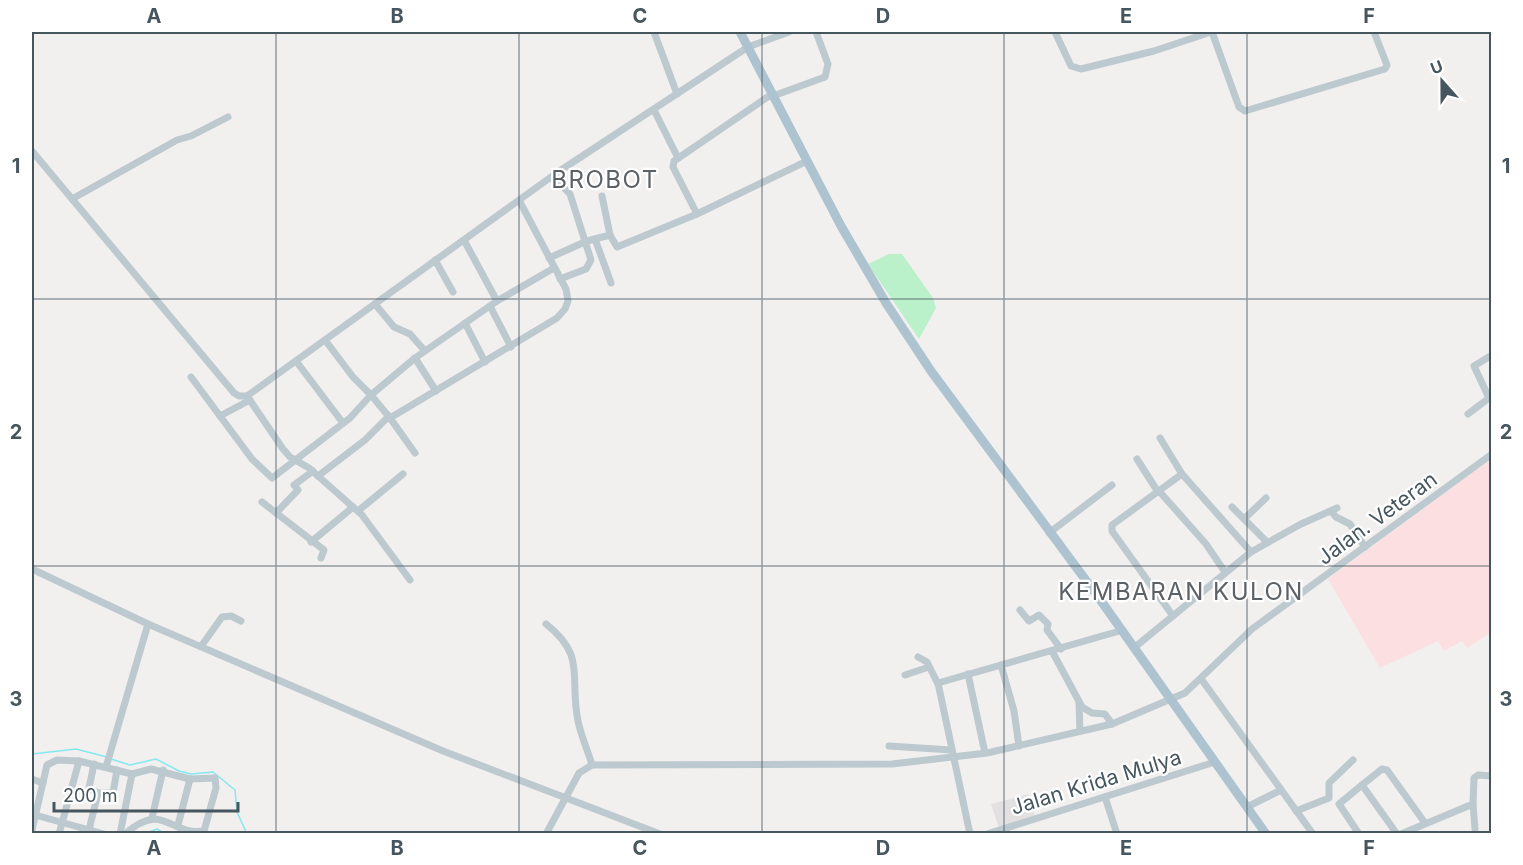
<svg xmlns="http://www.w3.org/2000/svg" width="1523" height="865" font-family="Inter,sans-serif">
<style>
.education{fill:#e3e0e2}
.medical{fill:#fcdfe0}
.green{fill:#bbf1ca}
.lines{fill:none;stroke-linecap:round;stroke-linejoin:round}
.stream{stroke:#86e8f1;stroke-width:1.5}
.minor{stroke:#bcc9cf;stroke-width:7}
.major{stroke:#adc3cf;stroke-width:9}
.grid{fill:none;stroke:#46565e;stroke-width:1.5;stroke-opacity:0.55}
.labels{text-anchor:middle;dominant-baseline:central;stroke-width:4.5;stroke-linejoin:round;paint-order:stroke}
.street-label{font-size:21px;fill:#46565e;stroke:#fff}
.quarter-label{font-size:24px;letter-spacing:1.5px;fill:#5b6165;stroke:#fff}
.neatline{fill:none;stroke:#46565e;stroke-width:2}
.grid-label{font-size:20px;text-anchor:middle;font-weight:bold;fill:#46565e}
</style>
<rect width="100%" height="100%" fill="#f2efef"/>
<polygon class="education" points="1029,794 1035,817 999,828 991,804"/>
<polygon class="medical" points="1491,459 1491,632 1467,648 1462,641 1444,651 1438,641 1380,668 1328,579"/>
<polygon class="green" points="889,254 902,254 933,298 936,308 919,339 868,264"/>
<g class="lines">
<g class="stream">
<polyline points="32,754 76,749 107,757"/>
<polyline points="111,759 130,765 156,759 179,771 191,774 213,772 235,790 237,812 247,834"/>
<polyline points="144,834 157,829 165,834"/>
</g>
<g class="minor">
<polyline points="654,32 677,94"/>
<polyline points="1055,32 1071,66 1081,69 1154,51 1211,32"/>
<polyline points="1212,32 1239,107 1245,111 1385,69 1387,65 1374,32"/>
<polyline points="773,96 825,77 828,64 816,32"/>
<polyline points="654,110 678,158"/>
<polyline points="32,151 234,393 239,396 247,396 558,172 748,47 789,32"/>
<polyline points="553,176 570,194 591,260 586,269 560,279"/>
<polyline points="602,196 610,235 617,247 697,214 807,161"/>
<polyline points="72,199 177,140 191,136 228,117"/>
<polyline points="697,214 673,167 674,161 772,94"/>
<polyline points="595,239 611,283"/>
<polyline points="549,258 587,241 610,235"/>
<polyline points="435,260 453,292"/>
<polyline points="497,301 554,268"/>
<polyline points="375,304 394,327 410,334 425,351"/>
<polyline points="490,306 511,347"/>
<polyline points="465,323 485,362"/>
<polyline points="325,340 353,377 371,395 415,358 497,301 465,242"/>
<polyline points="415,358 436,391"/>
<polyline points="296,361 343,423"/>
<polyline points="191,377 252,459 272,478 350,418 371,395 390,418 557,318 565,309 568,301 566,289 520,202"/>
<polyline points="247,396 283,449 290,457 309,468 362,515 410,580"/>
<polyline points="1468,414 1489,398 1474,366 1492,355"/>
<polyline points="220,416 250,400"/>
<polyline points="390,418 415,453"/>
<polyline points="1160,438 1182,474"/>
<polyline points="1137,459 1158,492"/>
<polyline points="318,476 365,440 389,416"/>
<polyline points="1159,491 1206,544 1225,572"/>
<polyline points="262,502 324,550 321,558"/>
<polyline points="1232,507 1267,542"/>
<polyline points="358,511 403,474"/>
<polyline points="1331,511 1336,517 1350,524 1365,547"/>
<polyline points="276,513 298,490 294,485 313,471"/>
<polyline points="1244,519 1266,498"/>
<polyline points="1049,533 1112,485"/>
<polyline points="311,542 353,507"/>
<polyline points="32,569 148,624 443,751 660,834"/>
<polyline points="1020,610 1029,621 1039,615 1048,624 1047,630 1061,649"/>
<polyline points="1173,616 1112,531 1112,525 1182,474 1251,552"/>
<path d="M546 624C587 656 569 677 578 721 581 736 588 751 592 765"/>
<polyline points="202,645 222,617 231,616 241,621"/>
<polyline points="1135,647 1251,552 1301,524 1337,508"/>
<polyline points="1052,651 1082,707 1092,713 1105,714 1112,724"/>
<polyline points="918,657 927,662 938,684"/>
<polyline points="1001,665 1014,711 1019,746"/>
<polyline points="968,674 985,753"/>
<polyline points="905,675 929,667"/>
<polyline points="1202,680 1313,834"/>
<polyline points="1079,703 1080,731"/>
<polyline points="889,746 951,750"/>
<polyline points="94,764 89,788 98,793"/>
<polyline points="106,767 148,624"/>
<polyline points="32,779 43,783"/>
<polyline points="1105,797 1116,831"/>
<polyline points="1473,804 1475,829"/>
<polyline points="1247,807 1281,790"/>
<polyline points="1296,811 1329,798 1329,783 1353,760"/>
<polyline points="35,815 104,834"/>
<polyline points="152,818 163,770"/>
<polyline points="178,825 190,779"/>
<path d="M32 830 47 765 57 760 79 761 132 774 151 769 190 779 215 778 216 788 204 831C169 836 164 800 125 834"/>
<polyline points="59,834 79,761"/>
<polyline points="88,834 98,793 113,793 117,770"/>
<polyline points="120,834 132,774"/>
<polyline points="546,834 579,773 592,765 892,764 987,753 1112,724 1185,693 1252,629 1492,454"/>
<polyline points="970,834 938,683 1123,630"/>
<polyline points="987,834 1215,762"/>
<polyline points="1359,834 1339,804 1362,785"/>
<polyline points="1397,834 1362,785 1382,769 1387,770 1425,823"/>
<polyline points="1401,834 1473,804 1474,778 1478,775 1492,776"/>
</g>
<polyline class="major" points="740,32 841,226 886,303 931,371 1099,598 1266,834"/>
</g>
<path class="grid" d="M276 32V834M519 32V834M762 32V834M1004 32V834M1247 32V834M32 299H1492M32 566H1492"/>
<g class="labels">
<g class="street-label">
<text transform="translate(1377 518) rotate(-36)">Jalan. Veteran</text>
<text transform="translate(1096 782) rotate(-17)">Jalan Krida Mulya</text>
</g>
<g class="quarter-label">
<text x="605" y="179">BROBOT</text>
<text x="1181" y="591">KEMBARAN KULON</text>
</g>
</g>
<rect width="1523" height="865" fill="none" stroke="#ffffff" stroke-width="66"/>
<g transform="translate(1442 81) rotate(339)" stroke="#ffffff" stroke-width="4.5" paint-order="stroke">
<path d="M0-4.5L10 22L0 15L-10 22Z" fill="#46565e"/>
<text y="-9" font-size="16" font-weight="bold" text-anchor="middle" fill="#46565e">U</text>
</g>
<path d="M54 802v9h184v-9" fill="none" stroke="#46565e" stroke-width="3"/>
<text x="63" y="802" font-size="18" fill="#46565e" stroke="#ffffff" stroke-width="4.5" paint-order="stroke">200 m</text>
<rect x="33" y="33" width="1457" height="799" class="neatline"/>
<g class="grid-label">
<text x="154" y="23">A</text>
<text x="397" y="23">B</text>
<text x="640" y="23">C</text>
<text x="883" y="23">D</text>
<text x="1126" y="23">E</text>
<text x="1369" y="23">F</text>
<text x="16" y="173">1</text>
<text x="1506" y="173">1</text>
<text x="16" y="439">2</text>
<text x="1506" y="439">2</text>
<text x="16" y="706">3</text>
<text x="1506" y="706">3</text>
<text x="154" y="855">A</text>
<text x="397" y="855">B</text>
<text x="640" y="855">C</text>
<text x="883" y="855">D</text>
<text x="1126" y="855">E</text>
<text x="1369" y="855">F</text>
</g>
</svg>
